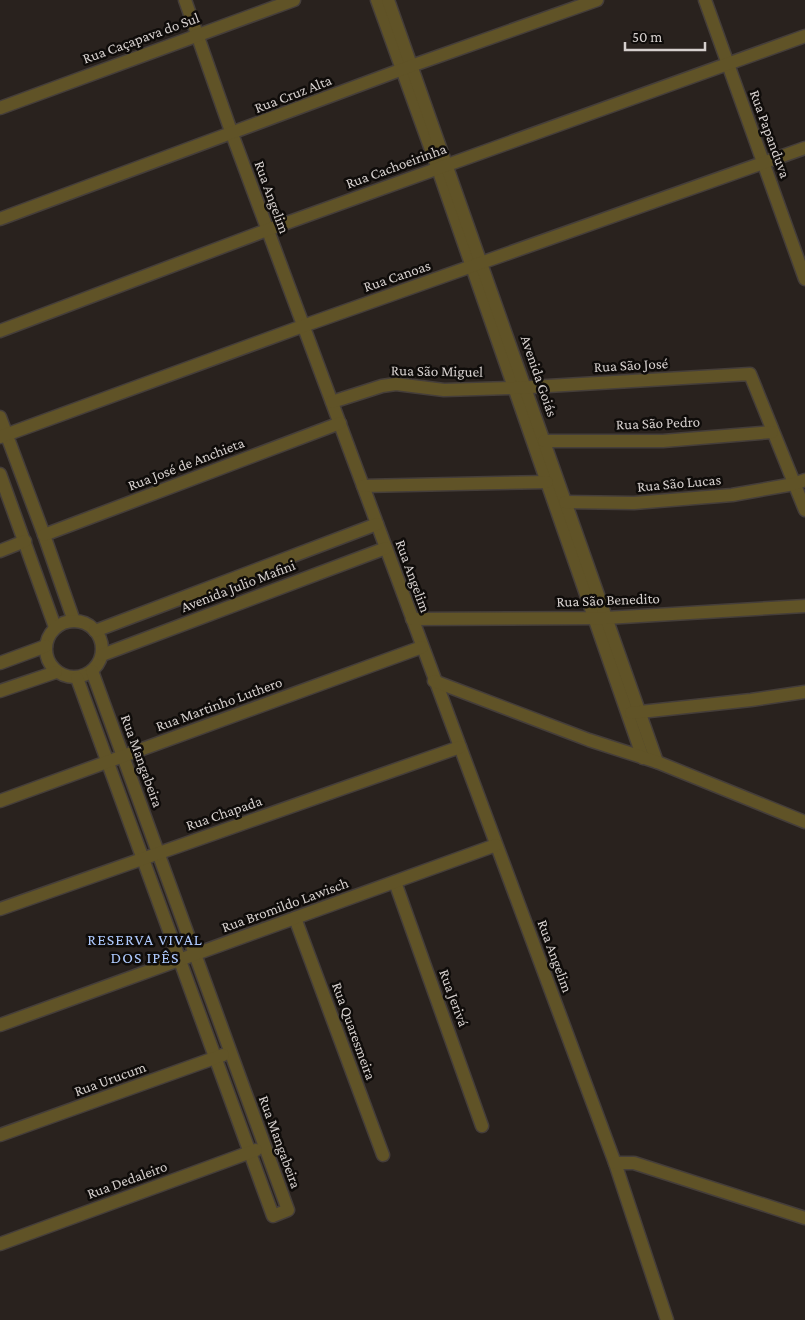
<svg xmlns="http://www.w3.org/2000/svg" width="805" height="1320" font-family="'Crimson Pro',serif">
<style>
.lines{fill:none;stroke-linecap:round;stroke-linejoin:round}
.minor-casing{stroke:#453e3a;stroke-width:15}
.minor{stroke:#605327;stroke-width:12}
.labels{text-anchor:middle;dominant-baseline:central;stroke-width:5;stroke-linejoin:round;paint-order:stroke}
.street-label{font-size:15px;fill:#d6d0ce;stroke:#0f0c0a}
.neighbourhood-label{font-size:16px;letter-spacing:1px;fill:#aec9fd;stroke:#0f0c0a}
</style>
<rect width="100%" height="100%" fill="#29221e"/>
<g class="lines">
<defs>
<g id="minor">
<polyline points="185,0 232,134 615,1163 667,1320"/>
<polyline points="377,0 438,169 643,758"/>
<polyline points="388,0 657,762"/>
<polyline points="705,0 805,279"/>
<polyline points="0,108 294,0"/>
<polyline points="0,219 411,66 597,0"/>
<polyline points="0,331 267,230 805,36"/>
<polyline points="332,402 382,386 396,384 444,390 514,388 750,374 805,510"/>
<polyline points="0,417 44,535 74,621"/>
<polyline points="0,437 303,326 805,148"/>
<polyline points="544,441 663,441 772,432"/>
<polyline points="0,474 55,627"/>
<polyline points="363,486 547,482"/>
<polyline points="565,502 634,503 732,495 794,484 805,480"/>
<polyline points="44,535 340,423"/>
<polyline points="0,551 25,541"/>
<polyline points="412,619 606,618 805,606"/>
<circle cx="74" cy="649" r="28"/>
<polyline points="95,631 377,524"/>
<polyline points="102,655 386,548"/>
<polyline points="0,663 46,646"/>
<polyline points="77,678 273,1216 288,1210 92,671"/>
<polyline points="434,681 589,740 657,762 805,822"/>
<polyline points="0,691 56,672"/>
<polyline points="631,713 751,700 805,692"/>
<polyline points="0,801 422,647"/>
<polyline points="395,882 482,1126"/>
<polyline points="0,909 460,747"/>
<polyline points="295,918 383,1155"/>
<polyline points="0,1025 496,845"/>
<polyline points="0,1135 223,1055"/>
<polyline points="615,1163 634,1163 805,1218"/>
<polyline points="0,1244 256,1150"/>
</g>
</defs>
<use href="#minor" class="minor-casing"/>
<use href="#minor" class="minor"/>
</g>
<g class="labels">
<g class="street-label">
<text transform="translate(141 38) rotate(-20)">Rua Caçapava do Sul</text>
<text transform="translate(293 94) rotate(-21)">Rua Cruz Alta</text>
<text transform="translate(770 134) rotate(70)">Rua Papanduva</text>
<text transform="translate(396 166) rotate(-20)">Rua Cachoeirinha</text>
<text transform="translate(272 197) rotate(70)">Rua Angelim</text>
<text transform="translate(397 276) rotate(-19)">Rua Canoas</text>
<text transform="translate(631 365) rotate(-3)">Rua São José</text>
<text transform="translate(437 371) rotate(1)">Rua São Miguel</text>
<text transform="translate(539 376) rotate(71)">Avenida Goiás</text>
<text transform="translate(658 423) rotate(-2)">Rua São Pedro</text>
<text transform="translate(186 464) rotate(-21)">Rua José de Anchieta</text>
<text transform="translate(679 483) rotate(-5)">Rua São Lucas</text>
<text transform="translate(413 576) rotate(70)">Rua Angelim</text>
<text transform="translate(238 586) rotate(-21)">Avenida Julio Mafini</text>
<text transform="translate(608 600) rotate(-2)">Rua São Benedito</text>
<text transform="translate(219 704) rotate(-20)">Rua Martinho Luthero</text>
<text transform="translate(142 761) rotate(70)">Rua Mangabeira</text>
<text transform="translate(224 813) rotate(-19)">Rua Chapada</text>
<text transform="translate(285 905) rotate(-20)">Rua Bromildo Lawisch</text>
<text transform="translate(555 956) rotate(70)">Rua Angelim</text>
<text transform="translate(454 998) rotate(70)">Rua Jerivá</text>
<text transform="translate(354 1031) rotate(70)">Rua Quaresmeira</text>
<text transform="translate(110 1079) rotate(-20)">Rua Urucum</text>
<text transform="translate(280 1142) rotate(70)">Rua Mangabeira</text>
<text transform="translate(127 1180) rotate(-20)">Rua Dedaleiro</text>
</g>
<g class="neighbourhood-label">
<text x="145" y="939">RESERVA VIVAL<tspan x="145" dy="18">DOS IPÊS</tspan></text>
</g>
</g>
<path d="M625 42v8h80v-8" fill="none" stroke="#d6d0ce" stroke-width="2.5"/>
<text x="632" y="42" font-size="15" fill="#d6d0ce" stroke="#0f0c0a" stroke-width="4" paint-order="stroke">50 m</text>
</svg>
